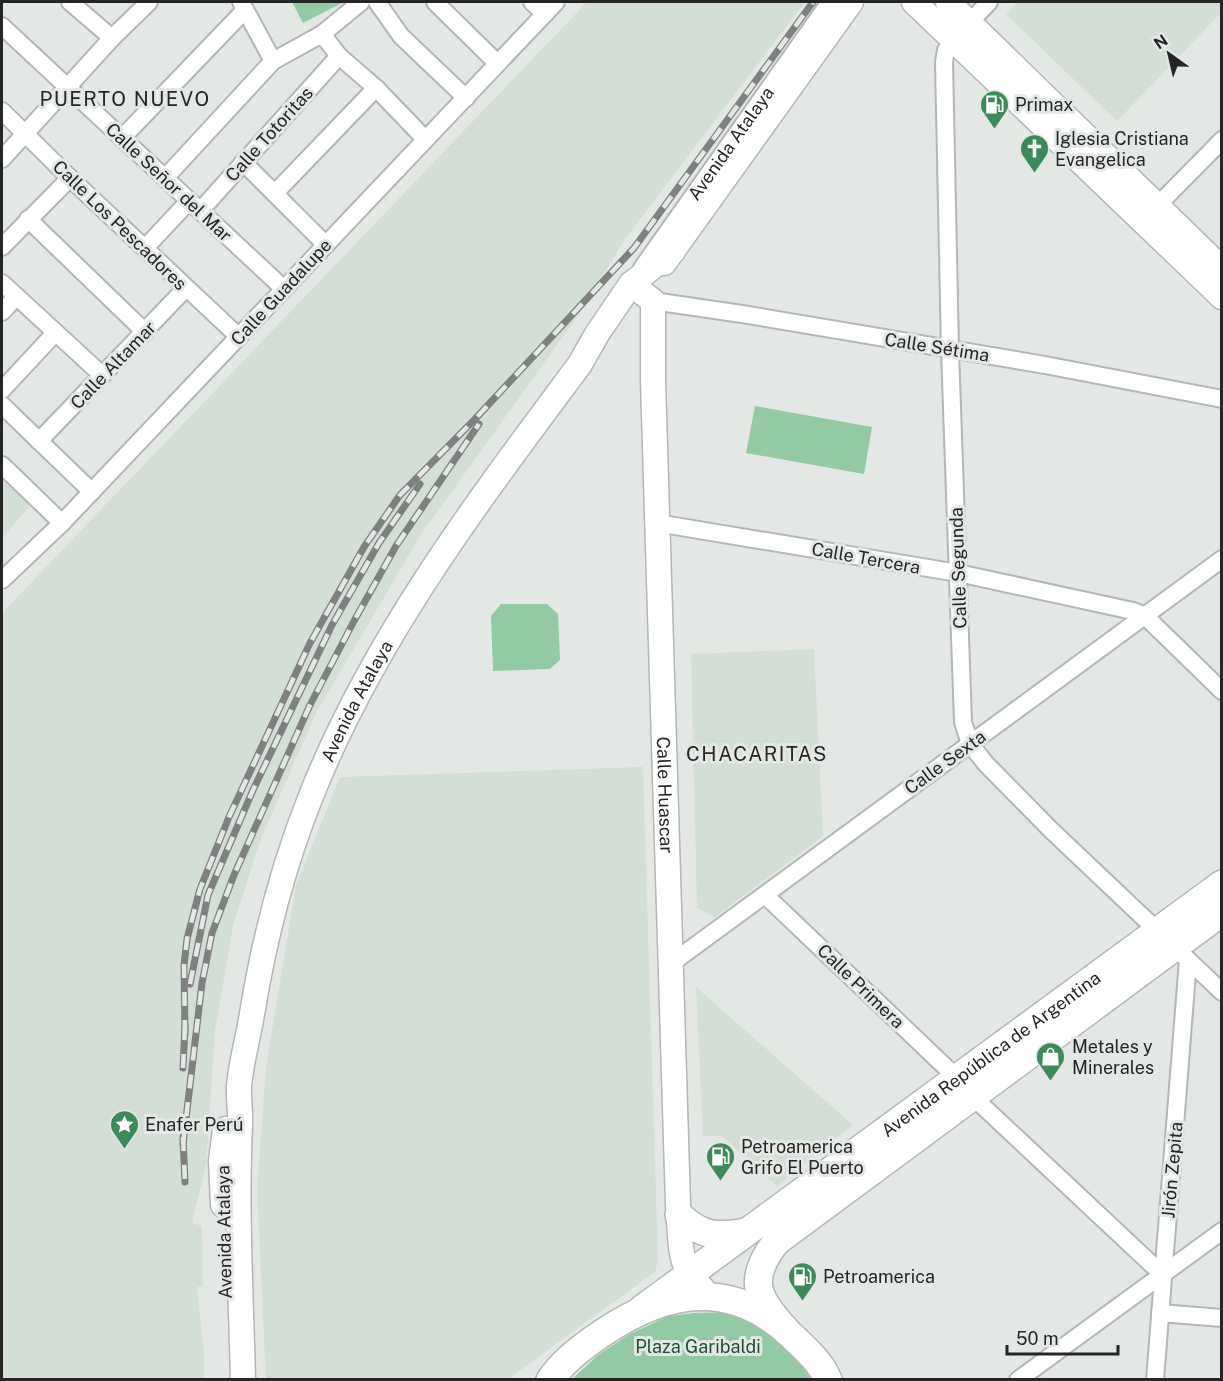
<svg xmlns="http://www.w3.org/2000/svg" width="1223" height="1381" font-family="'Public Sans',sans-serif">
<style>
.built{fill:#d3ded6}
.green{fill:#92caa3}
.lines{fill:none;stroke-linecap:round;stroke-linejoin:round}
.street-casing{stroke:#b3b7b4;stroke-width:20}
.secondary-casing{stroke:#b3b7b4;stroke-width:27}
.primary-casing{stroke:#b3b7b4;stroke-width:30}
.street{stroke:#fff;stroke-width:16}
.secondary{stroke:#fff;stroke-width:24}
.primary{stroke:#fff;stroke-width:27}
.rail-casing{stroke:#7e817f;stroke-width:7}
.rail{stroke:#e4e8e5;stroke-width:4.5;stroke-dasharray:14;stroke-linecap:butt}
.labels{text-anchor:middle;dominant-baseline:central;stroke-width:6;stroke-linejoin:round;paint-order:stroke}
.poi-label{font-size:18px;fill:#242524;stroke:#e4e8e5;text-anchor:start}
.street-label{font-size:18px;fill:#242524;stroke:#e4e8e5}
.park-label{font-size:18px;fill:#1a5131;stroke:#e4e8e5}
.neighbourhood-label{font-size:20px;letter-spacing:1.5px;fill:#242524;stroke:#e4e8e5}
</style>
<rect width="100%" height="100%" fill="#e4e8e5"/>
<g class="built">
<polygon points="587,2 805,2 625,239 580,313 420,536 316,713 260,841 233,926 215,1030 206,1166 192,1223 202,1226 203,1287 197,1287 204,1353 204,1379 2,1379 2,613"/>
<polygon points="1018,2 1221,2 1221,13 1117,121 1006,14"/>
<polygon points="2,479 30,506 2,538"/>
<polygon points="814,649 823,836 715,917 697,908 691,654"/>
<polygon points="643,767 658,1261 655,1272 508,1379 266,1379 257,1189 266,1068 296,885 340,777"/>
<polygon points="696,987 853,1125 777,1186 722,1136 703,1136"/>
</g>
<g class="green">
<polygon points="292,2 344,2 303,23"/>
<polygon points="755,406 872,427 864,474 746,453"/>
<polygon points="501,604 547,604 558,614 560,660 550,669 493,671 491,616"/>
<path d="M694 1313C703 1313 713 1312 722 1313 760 1321 791 1347 811 1379L571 1380 598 1355 628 1335 668 1316Z"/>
</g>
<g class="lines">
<defs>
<g id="street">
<polyline points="70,2 112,38"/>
<polyline points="241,2 273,61"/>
<polyline points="377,2 401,36 466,98"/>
<polyline points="435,2 497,63"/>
<polyline points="532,2 545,14"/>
<polyline points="969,23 989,2"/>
<polyline points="2,26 284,289"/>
<polyline points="322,34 339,56 376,88 425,139"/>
<polyline points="954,40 946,50 944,62 950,350 963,722 970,744 986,764 1051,830 1222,992"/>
<polyline points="2,111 70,178 239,337"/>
<polyline points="122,138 245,10"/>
<polyline points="2,159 112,38 149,2"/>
<polyline points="243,162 326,245"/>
<polyline points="165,178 273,61 322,34 361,2"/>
<polyline points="275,193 376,88"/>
<polyline points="1157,206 1222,140"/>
<polyline points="200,211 339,56"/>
<polyline points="28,219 145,332"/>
<polyline points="2,247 70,178"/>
<polyline points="145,248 189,201"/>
<path id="s1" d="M642 268 830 2"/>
<polyline points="2,283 102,375"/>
<polyline points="653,301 742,314 1045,365 1222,399"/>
<polyline points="2,312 16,297"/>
<polyline points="2,390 55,333"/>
<polyline points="2,405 92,492"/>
<polyline points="39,441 186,288"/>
<polyline points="2,465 62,523"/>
<polyline points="657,523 958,573 1133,611 1145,616 1222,691"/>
<polyline points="2,580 62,523 556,2"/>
<polyline points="765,895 957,1078"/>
<polyline points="669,965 1222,559"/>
<polyline points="972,1096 1163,1275"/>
<polyline points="1160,1313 1222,1318"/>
<polyline points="1018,1380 1222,1231"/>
<polyline points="1155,1380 1188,960"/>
</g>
<g id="secondary">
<polyline points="914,2 1222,297"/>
<polyline points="948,2 1222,269"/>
<polyline points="664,263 851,2"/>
<path id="s2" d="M631 284 653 301V381L678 1205C681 1235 676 1268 702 1288"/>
<polyline points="223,1205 221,1161 225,1129"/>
<path id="s3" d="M243 1380C241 1295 236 1209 240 1125 241 1112 238 1099 239 1086 241 1064 247 1042 251 1020 263 944 282 868 311 796 374 637 479 500 580 364L597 334 631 284 673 251"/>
</g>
<g id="primary">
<path d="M679 1215C702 1237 717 1237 746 1232"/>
<path id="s4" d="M642 1309 1222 884"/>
<path d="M786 1330C756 1298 747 1279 776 1242L1222 912"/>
<path d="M550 1380C563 1361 583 1346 601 1334 667 1289 732 1278 793 1337 806 1350 821 1362 828 1380"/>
</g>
</defs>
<use href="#street" class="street-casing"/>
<use href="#secondary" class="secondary-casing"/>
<use href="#primary" class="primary-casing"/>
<use href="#street" class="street"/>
<use href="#secondary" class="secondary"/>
<use href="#primary" class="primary"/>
<defs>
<g id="rail">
<polyline points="190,984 208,895 253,790 332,625 379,543 420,484"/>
<polyline points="185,1034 184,965 187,939 200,889 229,817 310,643 364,547 400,495 476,418 634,248 813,2"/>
<polyline points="183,1068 185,1026"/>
<polyline points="183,1137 185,1182"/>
<polyline points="183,1144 202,983 212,933 234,875 310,705 354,621 396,546 479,424"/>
</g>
</defs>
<use href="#rail" class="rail-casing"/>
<use href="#rail" class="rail"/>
</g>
<defs>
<symbol id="fuel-pin" viewBox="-11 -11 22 30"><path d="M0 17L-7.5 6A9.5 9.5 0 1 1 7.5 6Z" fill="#3b8a5a" stroke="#e4e8e5"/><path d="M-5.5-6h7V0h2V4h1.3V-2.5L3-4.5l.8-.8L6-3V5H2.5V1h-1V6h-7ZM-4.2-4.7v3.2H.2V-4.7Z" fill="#fff"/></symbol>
<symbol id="church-pin" viewBox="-11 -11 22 30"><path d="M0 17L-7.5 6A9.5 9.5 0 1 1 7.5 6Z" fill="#3b8a5a" stroke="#e4e8e5"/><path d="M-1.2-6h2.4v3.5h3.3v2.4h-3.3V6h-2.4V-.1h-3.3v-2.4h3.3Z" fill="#fff"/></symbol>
<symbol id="shop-pin" viewBox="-11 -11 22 30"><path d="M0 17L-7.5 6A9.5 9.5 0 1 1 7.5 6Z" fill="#3b8a5a" stroke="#e4e8e5"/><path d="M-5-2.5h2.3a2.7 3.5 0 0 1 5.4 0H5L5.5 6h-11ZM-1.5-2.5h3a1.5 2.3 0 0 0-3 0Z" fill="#fff"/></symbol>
<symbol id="sight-pin" viewBox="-11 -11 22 30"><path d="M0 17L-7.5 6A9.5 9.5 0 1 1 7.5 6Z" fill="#3b8a5a" stroke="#e4e8e5"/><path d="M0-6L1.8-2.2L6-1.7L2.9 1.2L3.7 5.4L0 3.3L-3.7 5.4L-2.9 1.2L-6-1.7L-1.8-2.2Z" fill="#fff"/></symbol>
</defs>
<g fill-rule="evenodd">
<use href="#fuel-pin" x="978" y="88" width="33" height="45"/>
<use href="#church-pin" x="1018" y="132" width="33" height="45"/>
<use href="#shop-pin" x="1034" y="1040" width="33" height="45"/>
<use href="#sight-pin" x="108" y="1108" width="33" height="45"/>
<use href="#fuel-pin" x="704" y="1140" width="33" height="45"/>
<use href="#fuel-pin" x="786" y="1260" width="33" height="45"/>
</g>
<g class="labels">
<g class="poi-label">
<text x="1015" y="104">Primax</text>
<text x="1055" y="138">Iglesia Cristiana<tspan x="1055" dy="21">Evangelica</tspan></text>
<text x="1072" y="1046">Metales y<tspan x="1072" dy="21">Minerales</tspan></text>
<text x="145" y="1124">Enafer Perú</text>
<text x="741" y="1146">Petroamerica<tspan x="741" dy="21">Grifo El Puerto</tspan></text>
<text x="823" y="1276">Petroamerica</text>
</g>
<g class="street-label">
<text transform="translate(269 134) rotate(-48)">Calle Totoritas</text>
<text stroke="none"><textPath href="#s1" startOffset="153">Avenida Atalaya</textPath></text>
<text transform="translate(169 182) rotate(43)">Calle Señor del Mar</text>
<text transform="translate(120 225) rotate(44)">Calle Los Pescadores</text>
<text transform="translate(281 292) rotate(-47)">Calle Guadalupe</text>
<text transform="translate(937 347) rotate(9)">Calle Sétima</text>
<text transform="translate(113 365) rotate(-46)">Calle Altamar</text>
<text transform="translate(866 558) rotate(10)">Calle Tercera</text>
<text transform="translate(958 568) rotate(-92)">Calle Segunda</text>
<text stroke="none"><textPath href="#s3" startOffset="699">Avenida Atalaya</textPath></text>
<text transform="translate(945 762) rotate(-36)">Calle Sexta</text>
<text stroke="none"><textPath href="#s2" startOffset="522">Calle Huascar</textPath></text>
<text transform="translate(861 986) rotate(44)">Calle Primera</text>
<text stroke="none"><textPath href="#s4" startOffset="432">Avenida República de Argentina</textPath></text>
<text transform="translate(1172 1170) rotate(-85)">Jirón Zepita</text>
<text transform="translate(224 1232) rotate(-91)">Avenida Atalaya</text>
</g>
<g class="park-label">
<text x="698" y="1346">Plaza Garibaldi</text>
</g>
<g class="neighbourhood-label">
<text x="125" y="99">PUERTO NUEVO</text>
<text x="757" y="754">CHACARITAS</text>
</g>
</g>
<rect width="1223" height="1381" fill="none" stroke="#242524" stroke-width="6"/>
<g transform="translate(1169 54) rotate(326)" stroke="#e4e8e5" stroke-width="4.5" paint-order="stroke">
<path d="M0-4.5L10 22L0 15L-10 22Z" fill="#242524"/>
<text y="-9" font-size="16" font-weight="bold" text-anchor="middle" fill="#242524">N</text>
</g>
<path d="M1007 1345v9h111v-9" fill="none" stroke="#242524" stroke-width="3"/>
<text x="1016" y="1345" font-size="18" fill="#242524" stroke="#e4e8e5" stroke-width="4.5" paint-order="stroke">50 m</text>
</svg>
